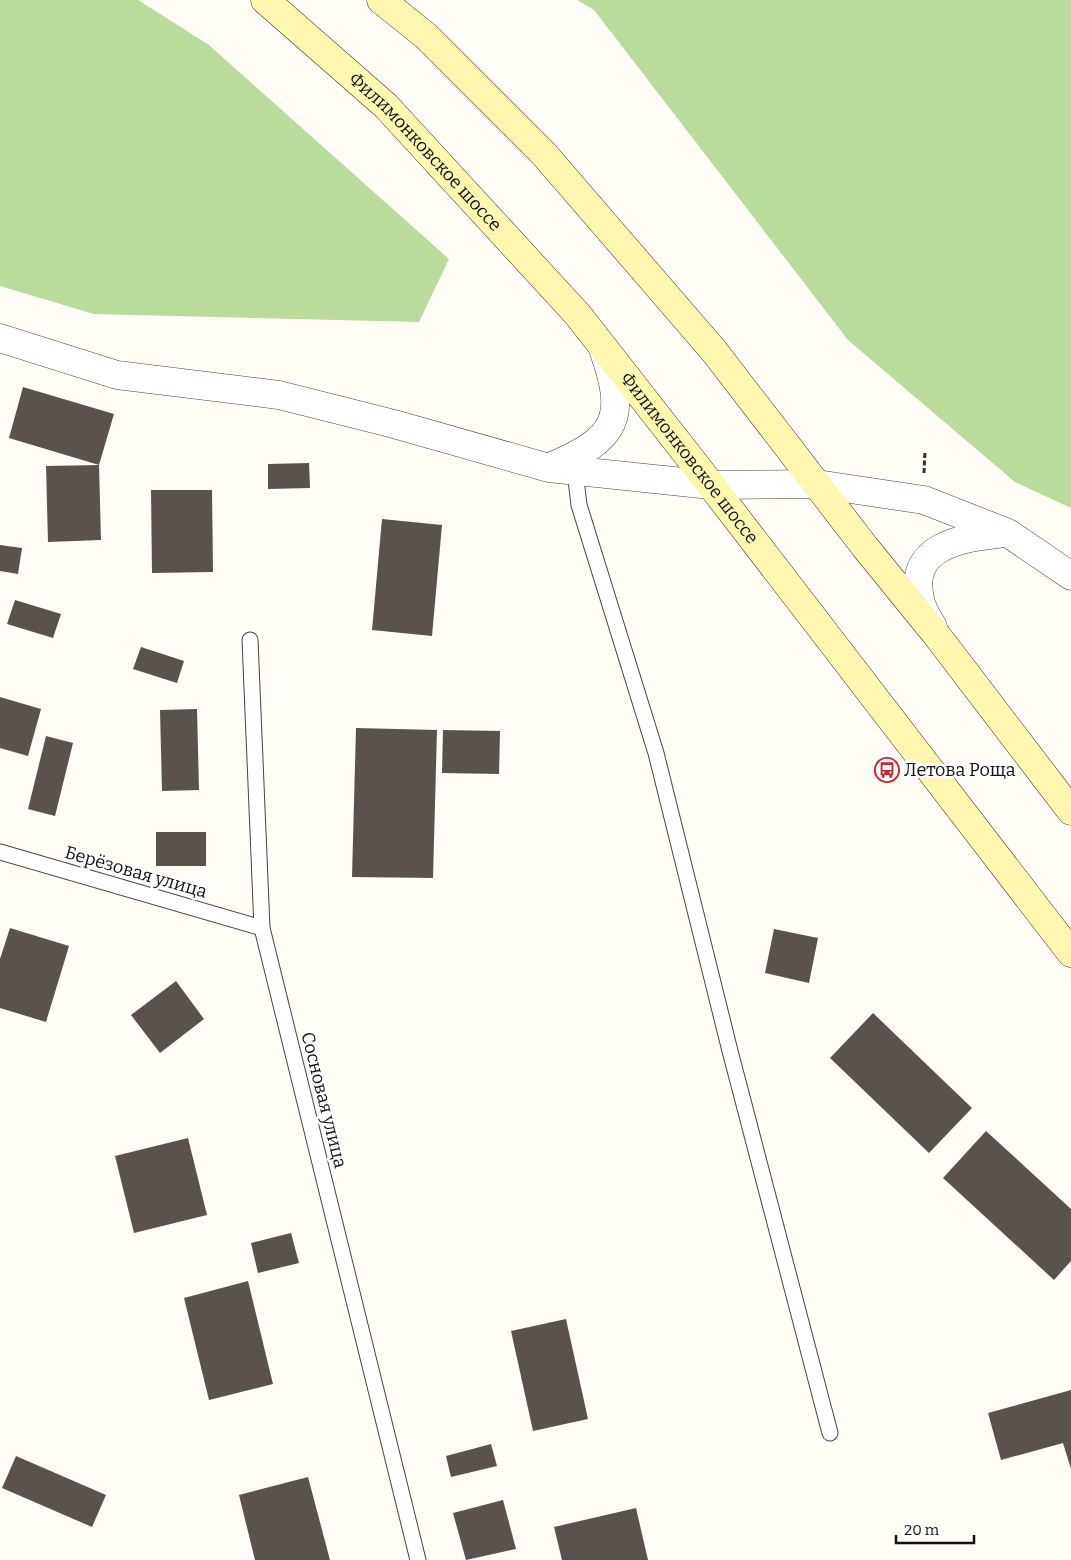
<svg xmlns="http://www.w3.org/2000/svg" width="1071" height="1560" font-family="Bitter,serif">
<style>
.forest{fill:#b9dc9c}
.building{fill:#5a524d}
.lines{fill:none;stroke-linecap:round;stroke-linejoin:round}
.lane-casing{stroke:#444;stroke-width:17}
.street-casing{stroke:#444;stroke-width:29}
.secondary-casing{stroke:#333;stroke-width:29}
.path{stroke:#333;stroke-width:3;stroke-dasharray:5 2.5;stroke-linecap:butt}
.lane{stroke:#fff;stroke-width:15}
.street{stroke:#fff;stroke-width:28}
.secondary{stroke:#fff6b0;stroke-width:28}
.labels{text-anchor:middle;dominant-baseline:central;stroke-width:5;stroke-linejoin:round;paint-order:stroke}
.street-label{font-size:18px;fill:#111;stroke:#fff}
.poi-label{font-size:18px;fill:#111;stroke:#fff;text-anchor:start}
</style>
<rect width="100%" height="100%" fill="#fffdf5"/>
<g class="forest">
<polygon points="0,0 138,0 209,45 449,259 419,322 94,314 0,286"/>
<polygon points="577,0 1071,0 1071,508 1015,482 848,340 594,10"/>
</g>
<g class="building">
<polygon points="23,387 114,414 99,465 9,438"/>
<polygon points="309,463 310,488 268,489 268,464"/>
<polygon points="99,465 101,540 48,542 46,466"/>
<polygon points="151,490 212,490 213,572 152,573"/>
<polygon points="382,519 442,525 432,636 372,630"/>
<polygon points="0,545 22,548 18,574 0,571"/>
<polygon points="15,600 61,614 53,638 7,624"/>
<polygon points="141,647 184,661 177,683 133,669"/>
<polygon points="0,697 41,709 28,756 0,748"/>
<polygon points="197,709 199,790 162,791 160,710"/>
<polygon points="356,728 437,730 433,878 352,877"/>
<polygon points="443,730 500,731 499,774 442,773"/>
<polygon points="46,736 73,743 55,816 28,809"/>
<rect x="156" y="832" width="50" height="34"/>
<polygon points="10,928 69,946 46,1022 0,1008 0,959"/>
<polygon points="774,929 818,938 809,983 765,973"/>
<polygon points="176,981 204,1019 160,1053 131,1015"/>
<polygon points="873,1013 972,1108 929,1153 830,1058"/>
<polygon points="986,1131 1071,1209 1071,1261 1054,1280 943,1178"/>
<polygon points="188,1138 207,1215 134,1233 115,1156"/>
<polygon points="291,1233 299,1263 258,1273 251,1243"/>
<polygon points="248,1281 273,1384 209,1400 184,1298"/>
<polygon points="566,1319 588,1419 533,1431 511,1331"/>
<polygon points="1071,1390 1071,1469 1063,1443 1001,1460 988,1413"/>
<polygon points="491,1444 497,1466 451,1477 446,1456"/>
<polygon points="16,1456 106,1495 92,1527 2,1488"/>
<polygon points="308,1477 330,1560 255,1560 239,1495"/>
<polygon points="503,1500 516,1549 466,1560 453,1513"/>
<polygon points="636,1508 648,1560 562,1560 554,1527"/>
</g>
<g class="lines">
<defs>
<g id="lane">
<polyline points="575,471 579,505 656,753 730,1051 830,1433"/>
<polyline points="250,640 262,928 418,1560"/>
<polyline points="0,852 262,928"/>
</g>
<g id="street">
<polyline points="0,338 117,375 279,395 394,424 549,468 711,485 817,484 924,500 1008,533 1071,576"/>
<path d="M550 467C617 439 628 418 603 349"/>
<path d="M933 627C929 620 923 611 921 603 905 545 962 538 1004 533"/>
</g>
<g id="secondary">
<path id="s1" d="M265 0 386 106 578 315 711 485 1071 953"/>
<polyline points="381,0 426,36 544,154 714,351 865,547 935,633 1071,811"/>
</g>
</defs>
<use href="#lane" class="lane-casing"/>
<use href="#street" class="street-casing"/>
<use href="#secondary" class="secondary-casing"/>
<polyline class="path" points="924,473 925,451"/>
<use href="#lane" class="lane"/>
<use href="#street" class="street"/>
<use href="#secondary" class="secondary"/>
</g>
<defs>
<symbol id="bus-ring" viewBox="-11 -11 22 22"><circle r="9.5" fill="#fff" stroke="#c4262e" stroke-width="1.5"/><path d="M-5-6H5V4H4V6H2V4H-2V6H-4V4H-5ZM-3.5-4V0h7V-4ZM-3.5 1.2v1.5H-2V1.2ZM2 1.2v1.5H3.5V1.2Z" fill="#c4262e"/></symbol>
</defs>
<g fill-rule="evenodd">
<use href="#bus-ring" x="873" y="756" width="28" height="28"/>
</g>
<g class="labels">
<g class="street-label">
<text stroke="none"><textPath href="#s1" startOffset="221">Филимонковское шоссе</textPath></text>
<text stroke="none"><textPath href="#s1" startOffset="626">Филимонковское шоссе</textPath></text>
<text transform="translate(136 872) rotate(16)">Берёзовая улица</text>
<text transform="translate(324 1100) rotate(76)">Сосновая улица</text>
</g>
<g class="poi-label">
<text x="904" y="770">Летова Роща</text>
</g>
</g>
<path d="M896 1535v8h78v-8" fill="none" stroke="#111111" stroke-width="2.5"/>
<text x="904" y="1535" font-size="15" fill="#111111" stroke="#ffffff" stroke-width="4" paint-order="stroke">20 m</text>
</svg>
